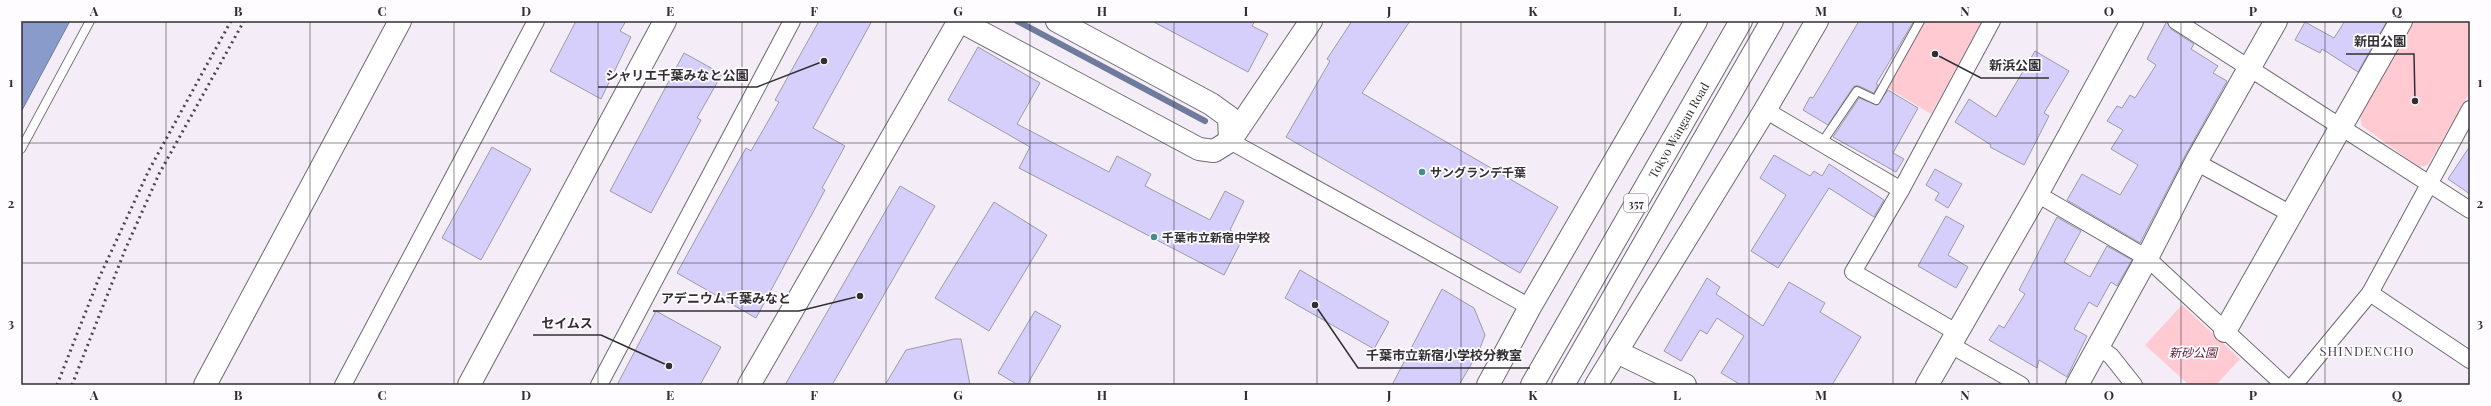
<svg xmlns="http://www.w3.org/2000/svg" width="2491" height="406" font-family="'Playfair Display','Noto Sans JP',serif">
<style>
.green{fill:#ffcad2}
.water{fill:#889bcb;stroke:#6e7b9d}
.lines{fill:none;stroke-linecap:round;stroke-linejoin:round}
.stream{stroke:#6e7b9d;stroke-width:6}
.building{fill:#d6cffb;stroke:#9d9ba7}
.lane-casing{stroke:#706973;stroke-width:10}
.street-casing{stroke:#706973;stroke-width:18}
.secondary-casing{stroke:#706973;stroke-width:24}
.highway-casing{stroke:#706973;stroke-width:24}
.lane{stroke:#fff;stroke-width:8}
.street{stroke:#fff;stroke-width:16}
.secondary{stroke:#fff;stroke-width:22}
.highway{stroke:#fff;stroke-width:22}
.rail{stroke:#49454a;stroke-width:3;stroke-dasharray:2 4;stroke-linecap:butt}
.grid{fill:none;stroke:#322f33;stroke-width:1;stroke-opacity:0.55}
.poi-dot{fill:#458d8a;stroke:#fefcff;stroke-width:1.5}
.labels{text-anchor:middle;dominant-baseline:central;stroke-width:3.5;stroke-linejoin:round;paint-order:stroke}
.shield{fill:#fefcff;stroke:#6f6c70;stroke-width:1}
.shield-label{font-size:11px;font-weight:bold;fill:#322f33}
.street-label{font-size:12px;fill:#322f33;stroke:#fefcff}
.poi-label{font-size:12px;font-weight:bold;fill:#322f33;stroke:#fefcff;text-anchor:start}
.park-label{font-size:12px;font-style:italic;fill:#641b2f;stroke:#fefcff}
.neighbourhood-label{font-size:13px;letter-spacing:1px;fill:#464048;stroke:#fefcff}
.leader{fill:none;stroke:#322f33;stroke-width:1.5}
.callout-dot{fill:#322f33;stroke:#fefcff;stroke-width:1.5}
.callout-label{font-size:13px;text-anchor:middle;font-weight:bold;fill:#322f33;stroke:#fefcff;stroke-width:3.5;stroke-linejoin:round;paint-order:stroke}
.neatline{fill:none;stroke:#322f33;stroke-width:1.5}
.grid-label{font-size:13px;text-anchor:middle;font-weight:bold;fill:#322f33}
</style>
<rect width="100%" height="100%" fill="#f4edf7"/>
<g class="green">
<polygon points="1923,21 1982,21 1931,114 1888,88"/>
<polygon points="2410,21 2465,21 2469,23 2470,21 2470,92 2428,165 2419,167 2362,126 2359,111"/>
<polygon points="2182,305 2240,359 2216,385 2189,385 2145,345"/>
</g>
<polygon class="water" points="21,21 70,21 21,112"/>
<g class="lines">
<polyline class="stream" points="1017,21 1205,121"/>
</g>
<g class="building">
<polygon points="576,21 626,21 620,31 631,37 601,99 550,71"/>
<polygon points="819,21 872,21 813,128 845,146 822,188 825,190 756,318 677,273 746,148 751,151 779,102 775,100"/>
<polygon points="1152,21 1255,21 1252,26 1268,34 1248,72"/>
<polygon points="1352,21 1410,21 1362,93 1558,207 1520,273 1286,137 1330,61 1327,59"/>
<polygon points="1859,21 1914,21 1876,84 1878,85 1874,93 1859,86 1854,86 1828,125 1803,110 1810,97 1813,98"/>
<polygon points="2167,21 2171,29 2194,44 2191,49 2218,66 2213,73 2227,81 2185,156 2140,243 2067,200 2082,174 2120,195 2138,165 2111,149 2123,130 2107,121 2117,106 2122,108 2130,95 2135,98 2156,65 2147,59"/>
<polygon points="2345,21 2387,21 2358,72 2322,49 2320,53 2295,40 2305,22 2334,38"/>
<polygon points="978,47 1040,83 1017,124 1109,172 1117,156 1151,174 1145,186 1210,220 1225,191 1244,201 1230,230 1243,238 1224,275 1019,168 1030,147 948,100"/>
<polygon points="2035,51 2069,71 2044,113 2049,116 2024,165 1990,147 1991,145 1955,122 1969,99 1996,117"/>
<polygon points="684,53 722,74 697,118 701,120 651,213 610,191"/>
<polygon points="1888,90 1918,108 1893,153 1904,159 1896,172 1833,137 1859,98 1877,105"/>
<polygon points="2470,146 2470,194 2448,179"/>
<polygon points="492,147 531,169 481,260 442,238"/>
<polygon points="1774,155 1810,176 1814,171 1822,176 1829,164 1884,200 1874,217 1829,188 1778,268 1751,251 1786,195 1760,178"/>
<polygon points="1935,169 1962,184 1948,208 1935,200 1939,193 1926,185"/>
<polygon points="900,186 935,206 832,385 785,385"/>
<polygon points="994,202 1047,235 989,331 935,298"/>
<polygon points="1946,216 1964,226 1948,255 1968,267 1956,288 1918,266"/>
<polygon points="2057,217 2081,231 2064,262 2090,277 2107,246 2132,260 2117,286 2111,282 2097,307 2089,302 2074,329 2087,336 2067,377 2039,360 2037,368 1989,340 1999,325 2004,328 2025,294 2019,290"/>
<polygon points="1300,270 1389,322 1374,349 1285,298"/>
<polygon points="1707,278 1720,287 1716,294 1763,326 1789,282 1825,303 1820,312 1861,337 1832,385 1741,385 1721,373 1744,336 1717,318 1707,334 1700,330 1681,361 1664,351"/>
<polygon points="1442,289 1474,308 1485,335 1479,351 1459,385 1392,385"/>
<polygon points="656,311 721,347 700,385 617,385"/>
<polygon points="1035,311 1061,326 1027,385 1018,385 998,373"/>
<polygon points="954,339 961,339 970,385 885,385 906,350"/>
</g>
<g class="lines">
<defs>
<g id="lane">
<polyline points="1821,144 1857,91 1876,100 1920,21"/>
<polyline points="21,149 90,21"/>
</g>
<g id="street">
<polyline points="2176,21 2470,210"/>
<polyline points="1765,110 1901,190"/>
<polyline points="1230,141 1530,307"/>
<polyline points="2196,162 2291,214"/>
<polyline points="2037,194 2147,258 2284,385"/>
<polyline points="2370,293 2470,360"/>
<polyline points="1956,332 1853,272 1901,190 1992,21"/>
<polyline points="1949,344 2021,385"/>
<polyline points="2097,346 2111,356 2134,385"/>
<polyline points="343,385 536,21"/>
<polyline points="599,385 792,21"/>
<polyline points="2294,385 2370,293 2470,109"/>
</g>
<g id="secondary">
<polyline points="960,21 1199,149 1214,151 1230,141 1311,21"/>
<polyline points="1057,21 1211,104 1229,117 1230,141"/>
<polyline points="2225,331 2401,21"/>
<polyline points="1617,352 1685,385"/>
<polyline points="205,385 400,21"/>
<polyline points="469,385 665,21"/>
<polyline points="749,385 959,21"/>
<polyline points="1927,385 2037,194 2132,21"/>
<polyline points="2077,385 2147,258 2196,162 2276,21"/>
</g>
<g id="highway">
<polyline points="1488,385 1530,307 1696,21"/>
<path id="s1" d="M1532 385 1741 21"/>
<polyline points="1563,385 1772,21"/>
<polyline points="1596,385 1765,110 1817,21"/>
</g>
</defs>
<use href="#lane" class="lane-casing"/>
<use href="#street" class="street-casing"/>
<use href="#secondary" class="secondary-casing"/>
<use href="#highway" class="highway-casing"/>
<use href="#lane" class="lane"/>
<use href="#street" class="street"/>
<use href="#secondary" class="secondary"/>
<use href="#highway" class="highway"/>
<g class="rail">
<polyline points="57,385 99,278 149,170 231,21"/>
<polyline points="72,385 125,250 159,174 244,21"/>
</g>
</g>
<path class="grid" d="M166 21V385M310 21V385M454 21V385M598 21V385M742 21V385M886 21V385M1030 21V385M1174 21V385M1317 21V385M1461 21V385M1605 21V385M1749 21V385M1893 21V385M2037 21V385M2181 21V385M2325 21V385M21 143H2470M21 263H2470"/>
<g class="poi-dot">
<circle cx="1422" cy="172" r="4"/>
<circle cx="1154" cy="237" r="4"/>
</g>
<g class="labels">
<rect class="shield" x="1624" y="194" width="24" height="18" rx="3"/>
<g class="shield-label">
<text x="1636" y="203">357</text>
</g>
<g class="street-label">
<text stroke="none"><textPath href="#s1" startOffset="294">Tokyo Wangan Road</textPath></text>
</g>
<g class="poi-label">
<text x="1430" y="172">サングランデ千葉</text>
<text x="1162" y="237">千葉市立新宿中学校</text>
</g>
<g class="park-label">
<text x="2193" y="352">新砂公園</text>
</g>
<g class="neighbourhood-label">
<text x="2367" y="350">SHINDENCHO</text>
</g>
</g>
<path class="leader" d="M2415 101L2414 54H2346M1935 54L1981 78H2049M824 61L757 87H598M860 296L799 311H653M669 366L601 335H533M1315 305L1358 368H1530"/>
<g class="callout-dot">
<circle cx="2415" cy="101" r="4"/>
<circle cx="1935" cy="54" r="4"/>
<circle cx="824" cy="61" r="4"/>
<circle cx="860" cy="296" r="4"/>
<circle cx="669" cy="366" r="4"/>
<circle cx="1315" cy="305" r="4"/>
</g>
<g class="callout-label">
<text x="2380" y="46">新田公園</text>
<text x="2015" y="70">新浜公園</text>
<text x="677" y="80">シャリエ千葉みなと公園</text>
<text x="726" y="303">アデニウム千葉みなと</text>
<text x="567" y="328">セイムス</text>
<text x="1444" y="360">千葉市立新宿小学校分教室</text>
</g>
<rect width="2491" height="406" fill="none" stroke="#fefcff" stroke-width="44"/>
<rect x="22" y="22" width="2447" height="362" class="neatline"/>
<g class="grid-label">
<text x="94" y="16">A</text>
<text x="238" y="16">B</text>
<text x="382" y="16">C</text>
<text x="526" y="16">D</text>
<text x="670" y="16">E</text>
<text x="814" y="16">F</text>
<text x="958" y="16">G</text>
<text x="1102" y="16">H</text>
<text x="1246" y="16">I</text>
<text x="1389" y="16">J</text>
<text x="1533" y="16">K</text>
<text x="1677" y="16">L</text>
<text x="1821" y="16">M</text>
<text x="1965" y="16">N</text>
<text x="2109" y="16">O</text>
<text x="2253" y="16">P</text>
<text x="2397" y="16">Q</text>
<text x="11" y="87">1</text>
<text x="2480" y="87">1</text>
<text x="11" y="208">2</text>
<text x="2480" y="208">2</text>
<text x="11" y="328">3</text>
<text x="2480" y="328">3</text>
<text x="94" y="400">A</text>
<text x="238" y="400">B</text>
<text x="382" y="400">C</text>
<text x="526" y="400">D</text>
<text x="670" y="400">E</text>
<text x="814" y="400">F</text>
<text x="958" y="400">G</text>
<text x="1102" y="400">H</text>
<text x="1246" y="400">I</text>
<text x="1389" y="400">J</text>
<text x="1533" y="400">K</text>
<text x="1677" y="400">L</text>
<text x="1821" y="400">M</text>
<text x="1965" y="400">N</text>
<text x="2109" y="400">O</text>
<text x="2253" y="400">P</text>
<text x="2397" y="400">Q</text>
</g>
</svg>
